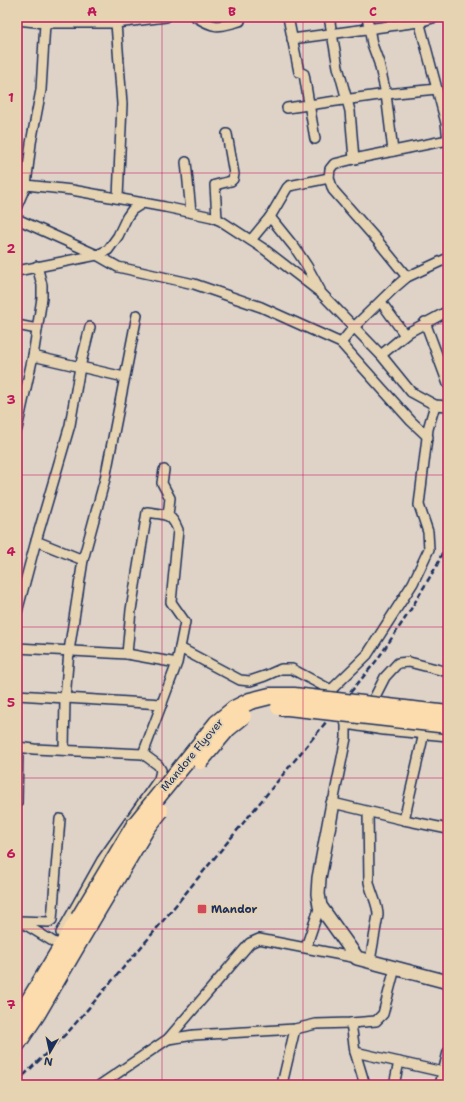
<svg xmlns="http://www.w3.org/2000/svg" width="465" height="1102" font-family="'Shantell Sans',sans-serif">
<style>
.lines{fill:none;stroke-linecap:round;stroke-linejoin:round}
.street-casing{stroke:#1b2f5e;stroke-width:12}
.secondary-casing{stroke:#1b2f5e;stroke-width:16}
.highway-casing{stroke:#1b2f5e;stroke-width:19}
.street{stroke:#e6d3b1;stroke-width:9}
.secondary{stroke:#e6d3b1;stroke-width:13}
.highway{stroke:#fcdcac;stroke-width:16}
.rail{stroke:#1b2f5e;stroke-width:2.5;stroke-dasharray:6 3;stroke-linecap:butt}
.highway-bridge-casing{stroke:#1b2f5e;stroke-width:19;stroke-linecap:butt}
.highway-bridge{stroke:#fcdcac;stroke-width:16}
.grid{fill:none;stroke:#c2185b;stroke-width:1;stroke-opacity:0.55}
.poi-dot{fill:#d1495b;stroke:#e6d3b1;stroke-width:1.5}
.labels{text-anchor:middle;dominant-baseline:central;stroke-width:4;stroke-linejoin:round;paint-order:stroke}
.street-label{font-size:11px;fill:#1b2f5e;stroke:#e6d3b1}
.poi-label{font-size:11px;font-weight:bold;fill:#1b2f5e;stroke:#e6d3b1;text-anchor:start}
.neatline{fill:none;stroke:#c2185b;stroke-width:1.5}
.grid-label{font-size:13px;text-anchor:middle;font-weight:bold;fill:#c2185b}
</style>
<rect width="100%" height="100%" fill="#dfd3c8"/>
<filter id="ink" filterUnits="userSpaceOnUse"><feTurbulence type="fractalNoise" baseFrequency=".025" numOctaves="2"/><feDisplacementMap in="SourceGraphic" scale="8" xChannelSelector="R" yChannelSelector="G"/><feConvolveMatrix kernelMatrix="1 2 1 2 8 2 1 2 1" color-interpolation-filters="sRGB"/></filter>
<g filter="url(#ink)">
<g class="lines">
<defs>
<g id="street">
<path d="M196 17C216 29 218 27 240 21L241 17"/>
<polyline points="288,17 299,72 304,74 315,139"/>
<polyline points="329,17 338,67 350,111 354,159"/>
<polyline points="367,17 372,44 379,63 386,94 393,151"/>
<polyline points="418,17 446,123 448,140"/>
<polyline points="17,20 45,23 116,23 116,18"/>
<polyline points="292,39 419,22 436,17"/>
<polyline points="287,108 386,94 437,89"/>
<polyline points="186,162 191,212"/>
<polyline points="26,185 31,143 41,90 45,23"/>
<polyline points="118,198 122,104 116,23 166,17"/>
<polyline points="17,206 26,185 72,190 165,207 212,217 221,221 264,249 321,293 381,355 411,392 435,405 448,406"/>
<polyline points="270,217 295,248 307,266 320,290"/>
<polyline points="17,219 97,255 118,267 194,284 261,307 341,343 411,421 428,437"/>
<polyline points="217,219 215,185 231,181 233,179 234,174 227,134"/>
<polyline points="251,240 270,217 287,188 289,186 329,178"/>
<polyline points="37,266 42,285 42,298 33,356 124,377"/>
<polyline points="17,271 97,255 108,250 118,236 127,217 132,210 143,203"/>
<polyline points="407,277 377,240 333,190 329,178 330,169 334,164 354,159 448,140"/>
<polyline points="381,302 405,335"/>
<polyline points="425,322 448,384"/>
<polyline points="17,325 37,329"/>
<polyline points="341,343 354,327 393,289 407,277 448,258"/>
<polyline points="381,355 409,332 448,311"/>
<polyline points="435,405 428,429 419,505 428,532 429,549 413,583 367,655 331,690 346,724 346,738 333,803 404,820 448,829"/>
<polyline points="17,429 33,356"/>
<polyline points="164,470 162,483 170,498 168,515"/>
<polyline points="83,560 36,541 70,425 80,367 90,327"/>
<polyline points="17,612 36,541"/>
<polyline points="17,648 127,654"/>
<polyline points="180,648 240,680 250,681 265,676 281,669 292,669 331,690"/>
<polyline points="17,695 162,704"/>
<polyline points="346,724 384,730 448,736"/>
<polyline points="360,726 385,677 398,663 409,662 448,672"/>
<polyline points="17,747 34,749 143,754 158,765 161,770 159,779 102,860 61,933"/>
<polyline points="64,750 65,699 69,651 83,560 105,479 137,315"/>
<path d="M143 754 177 663 185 622 171 602 178 530C171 512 165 515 147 512L131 610 127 654 177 663"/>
<polyline points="17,803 18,747"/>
<path d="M368 812 369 882C371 893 378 904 378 915L370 961"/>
<polyline points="404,820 424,733"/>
<polyline points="19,921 49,922 52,920 60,819"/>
<polyline points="21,922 62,947"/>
<polyline points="306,947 320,906"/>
<polyline points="351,1023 355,1052 365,1085"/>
<polyline points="168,1039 194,1035 295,1029 316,1024 351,1023 376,1021 383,1014 395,968"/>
<polyline points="355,1052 443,1072"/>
<polyline points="283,1080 295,1029"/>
<polyline points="100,1085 168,1039 250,943 259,939 357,958"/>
<polyline points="394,1085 399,1062"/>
<polyline points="440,1085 448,1052"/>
</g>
<polyline id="secondary" points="333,803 319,878 318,894 320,906 357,958 448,982"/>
<g id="highway">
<polyline points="17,1021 79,918"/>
<polyline points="17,1044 37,1014 90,923"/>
</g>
</defs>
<use href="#street" class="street-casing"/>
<use href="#secondary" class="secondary-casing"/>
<use href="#highway" class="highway-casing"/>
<use href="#street" class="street"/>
<use href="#secondary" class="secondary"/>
<use href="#highway" class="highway"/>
<polyline class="rail" points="17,1082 69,1031 148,939 377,660 408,614 437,565 448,539"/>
<defs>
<g id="highway-bridge">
<polyline points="279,707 288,707 448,725"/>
<polyline points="200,761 227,729 243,716"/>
<polyline points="79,918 134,826 217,723 234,709 250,701 270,696 294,696 448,714"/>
<polyline points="90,923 146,829 160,811"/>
</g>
</defs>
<use href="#highway-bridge" class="highway-bridge-casing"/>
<use href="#highway-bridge" class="highway-bridge"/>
</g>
</g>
<path class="grid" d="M162 17V1085M303 17V1085M17 173H448M17 324H448M17 475H448M17 627H448M17 778H448M17 929H448"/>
<rect class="poi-dot" x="197" y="904" width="10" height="10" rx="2"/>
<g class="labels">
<g class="street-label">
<text transform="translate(192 755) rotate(-50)">Mandore Flyover</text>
</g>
<g class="poi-label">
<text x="211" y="909">Mandor</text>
</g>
</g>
<rect width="465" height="1102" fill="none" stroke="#e6d3b1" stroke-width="44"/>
<g transform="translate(50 1052) rotate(189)" stroke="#e6d3b1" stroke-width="3" paint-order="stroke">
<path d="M0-3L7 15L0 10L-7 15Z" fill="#1b2f5e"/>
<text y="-6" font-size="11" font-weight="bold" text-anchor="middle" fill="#1b2f5e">N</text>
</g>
<rect x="22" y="22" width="421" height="1058" class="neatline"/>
<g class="grid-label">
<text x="92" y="16">A</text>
<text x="232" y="16">B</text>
<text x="373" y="16">C</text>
<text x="11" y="102">1</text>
<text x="11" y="253">2</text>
<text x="11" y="404">3</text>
<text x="11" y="556">4</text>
<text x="11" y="707">5</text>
<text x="11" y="858">6</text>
<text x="11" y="1009">7</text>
</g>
</svg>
